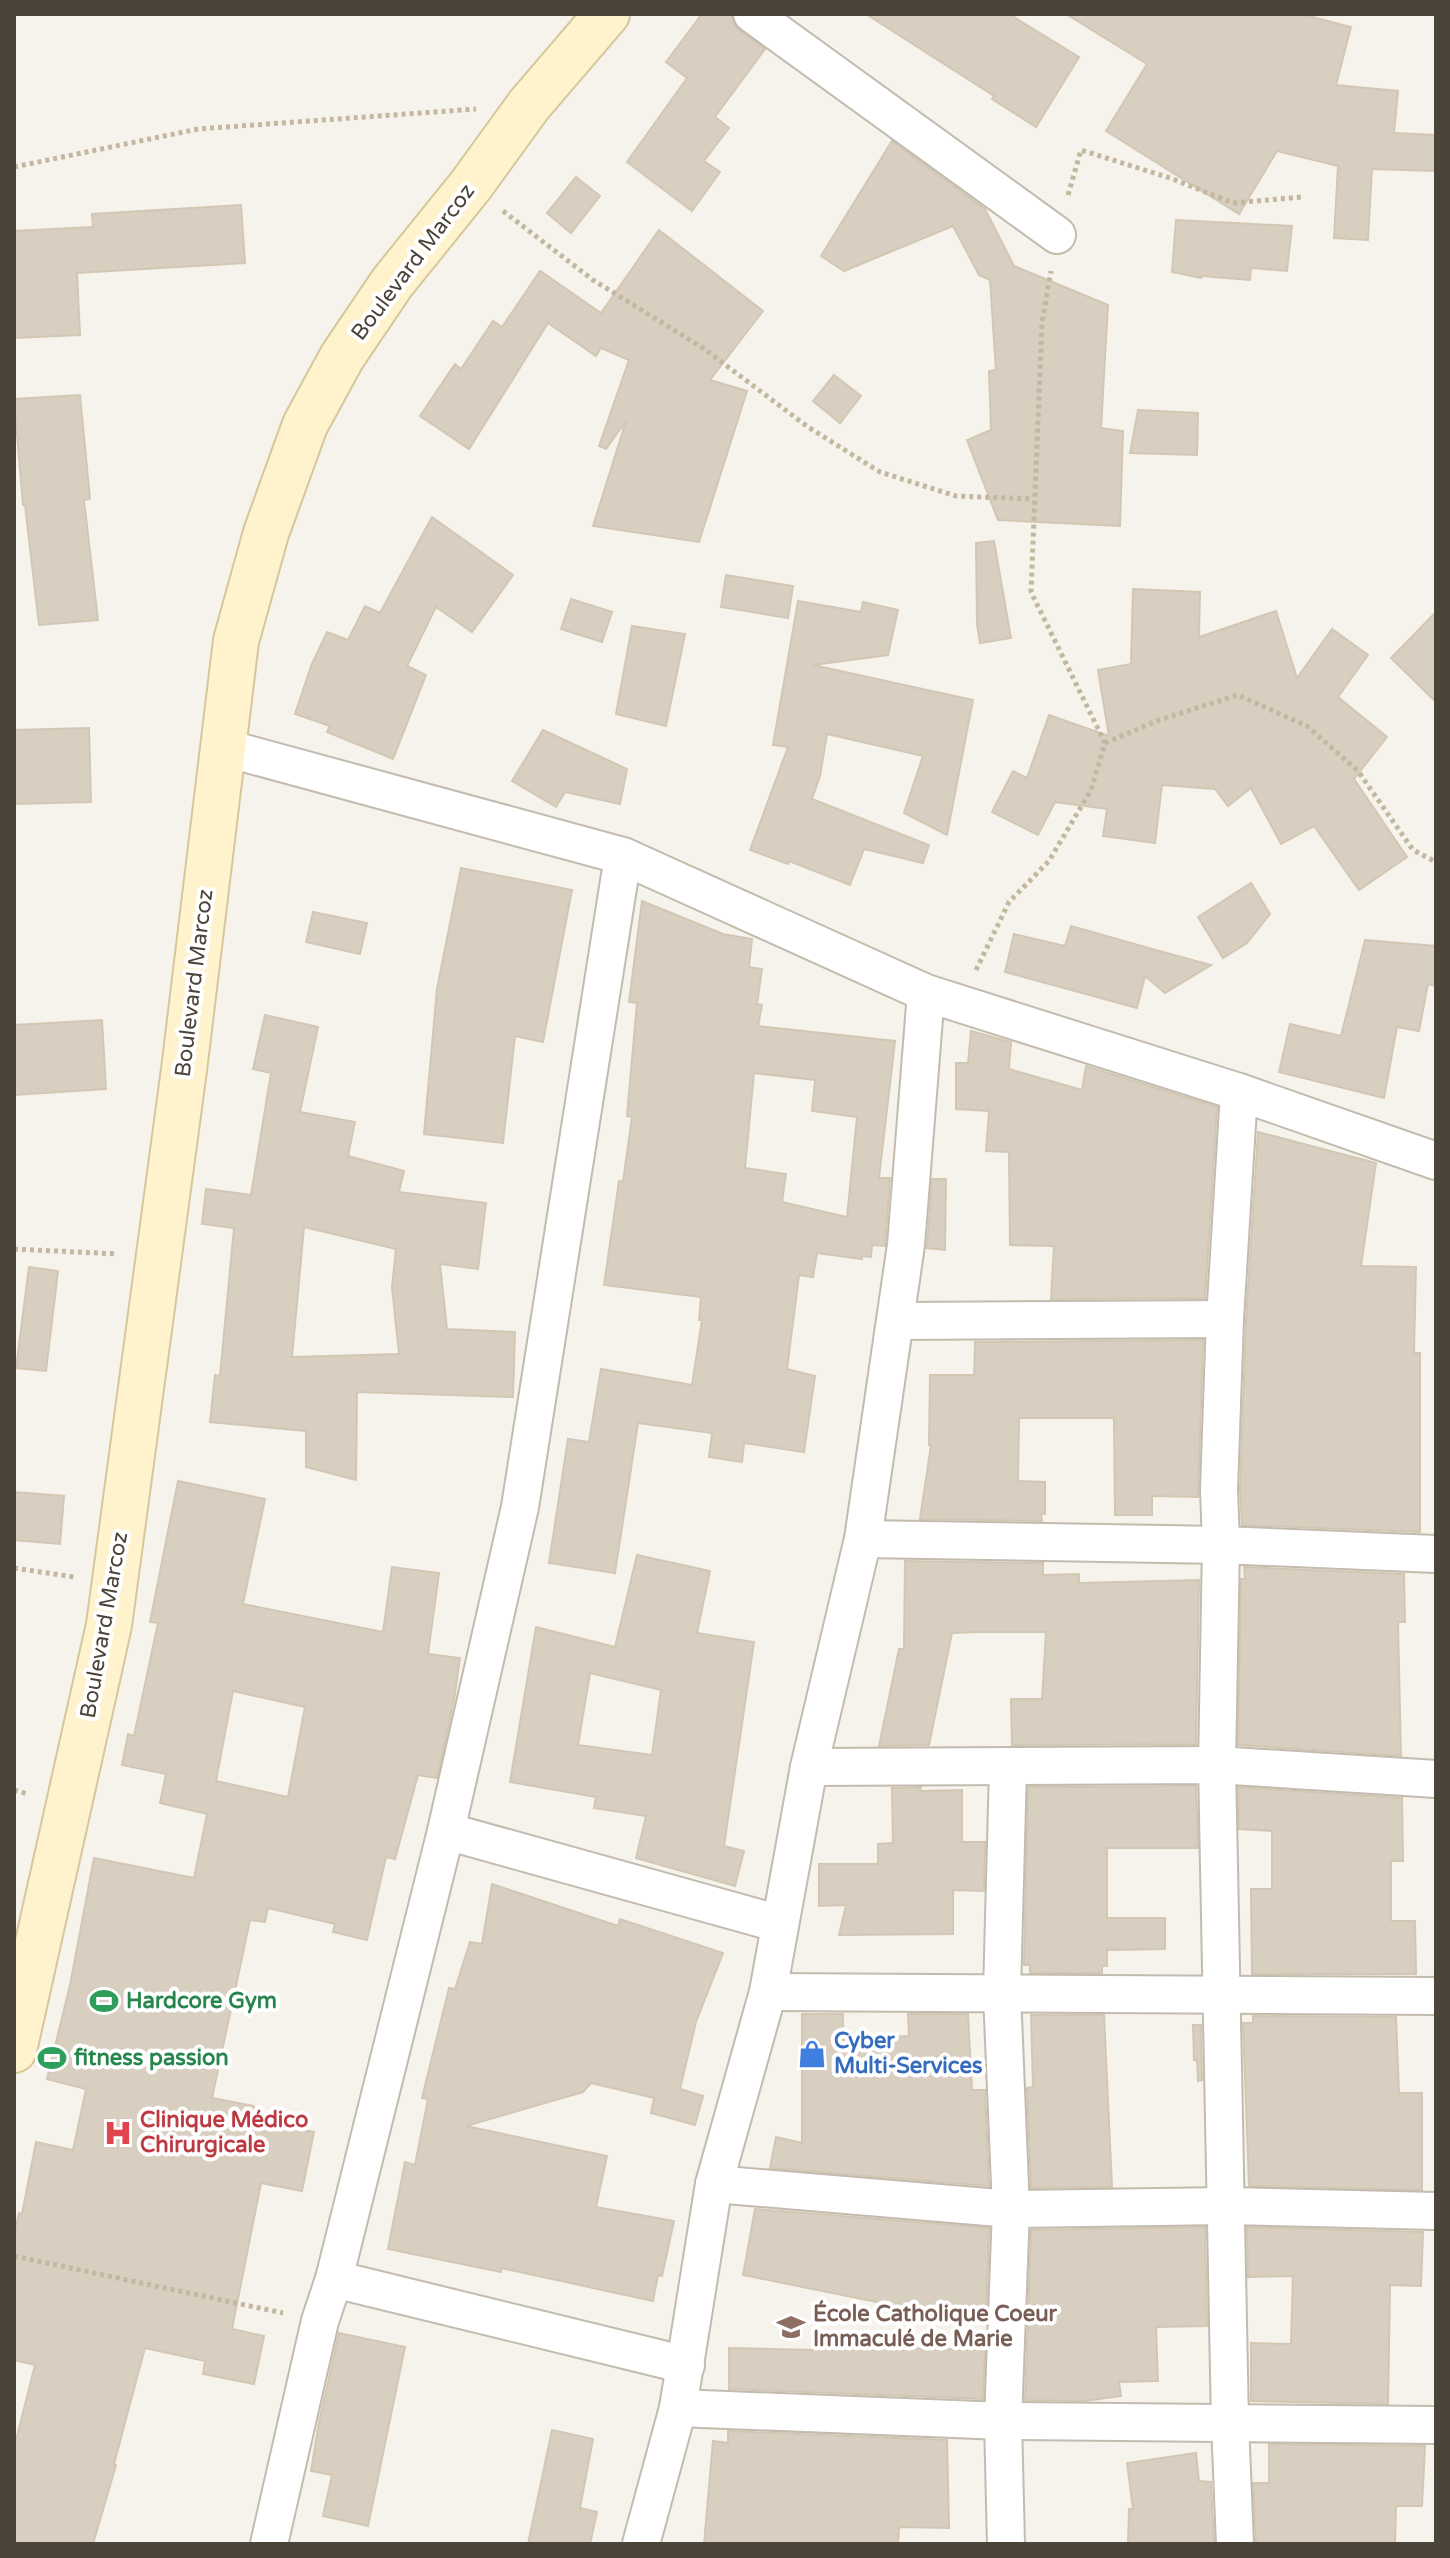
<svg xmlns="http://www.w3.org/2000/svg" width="1450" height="2558" font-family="'Varela Round',sans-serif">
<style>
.building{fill:#d8cfc1;stroke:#d3c7b4;stroke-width:2;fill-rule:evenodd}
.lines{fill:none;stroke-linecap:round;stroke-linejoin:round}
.street-casing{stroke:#c2bbae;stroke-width:40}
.secondary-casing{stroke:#d6c79b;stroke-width:48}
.path{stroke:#c4b79f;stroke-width:5;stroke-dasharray:4 4;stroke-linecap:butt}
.street{stroke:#fff;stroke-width:36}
.secondary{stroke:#fff3cd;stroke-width:44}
.labels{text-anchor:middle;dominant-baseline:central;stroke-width:8;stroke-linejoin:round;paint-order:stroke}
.street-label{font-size:22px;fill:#4b4439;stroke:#fff}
.leisure-label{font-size:22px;font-weight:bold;fill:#27864d;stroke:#fff;text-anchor:start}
.shop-label{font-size:22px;font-weight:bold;fill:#366cbe;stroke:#fff;text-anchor:start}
.health-label{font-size:22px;font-weight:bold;fill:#be3a42;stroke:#fff;text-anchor:start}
.education-label{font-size:22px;font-weight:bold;fill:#785e54;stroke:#fff;text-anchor:start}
</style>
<rect width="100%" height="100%" fill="#f6f3ec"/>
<g class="building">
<polygon points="702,14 731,14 733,23 739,30 765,49 715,117 729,128 704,161 720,172 692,211 627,162 687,78 666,62"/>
<polygon points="866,14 1009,14 1079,57 1036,127 992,99 994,96"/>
<polygon points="1066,14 1301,14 1351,27 1336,85 1398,91 1394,133 1436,135 1436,171 1372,169 1368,240 1334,238 1338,166 1277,151 1239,214 1106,131 1147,64"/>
<polygon points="892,141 985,209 1014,266 1108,305 1101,428 1123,431 1120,526 998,520 967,440 991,430 989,371 996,370 990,280 979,275 953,226 844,271 821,256"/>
<polygon points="576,177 600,196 571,233 547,213"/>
<polygon points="241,205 245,263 77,273 80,335 14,338 14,231 93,227 92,214"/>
<polygon points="1176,220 1292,226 1287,271 1251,268 1250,280 1201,276 1201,278 1172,272"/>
<polygon points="659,230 763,311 710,380 747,391 699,542 593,526 626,421 606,449 599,446 629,360 601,348 596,356 548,323 469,449 420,416 455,364 461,369 493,321 502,327 540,271 601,313"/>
<polygon points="834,375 861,396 840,423 813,401"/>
<polygon points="80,395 90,499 84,500 98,620 39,625 25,505 23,505 14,399"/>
<polygon points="1138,410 1198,413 1197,455 1130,453"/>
<polygon points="432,517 513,575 472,632 436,607 407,666 426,675 393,759 327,732 330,726 295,714 311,666 327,632 348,640 365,606 380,613"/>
<polygon points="994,541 1011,638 980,643 977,624 976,543"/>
<polygon points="726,575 793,586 788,618 721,607"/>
<polygon points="1133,589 1200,592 1199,637 1276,611 1297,678 1332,629 1368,655 1338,697 1387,737 1354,779 1407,857 1359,890 1314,826 1281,844 1251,788 1228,806 1215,789 1162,785 1155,843 1103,836 1107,809 1055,802 1038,835 992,812 1013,771 1027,778 1049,715 1109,736 1098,670 1131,664"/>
<polygon points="571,599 612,612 602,642 561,629"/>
<polygon points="798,601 861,612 863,602 898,610 888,655 813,665 973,700 947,835 904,813 923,756 827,734 820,776 812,799 929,845 923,863 864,849 850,885 789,861 788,864 750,850 788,747 773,745"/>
<polygon points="1436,612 1436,702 1391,658"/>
<polygon points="632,626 685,634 666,726 616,714"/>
<polygon points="89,728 91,802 14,804 14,730"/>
<polygon points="543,730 627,769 620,804 565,792 556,807 512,781"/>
<polygon points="461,868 572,890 543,1042 515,1036 503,1143 424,1134 437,989"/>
<polygon points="1251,883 1270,914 1247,943 1223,958 1198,917"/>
<path d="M642 901 723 934 752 939 749 967 762 969 757 1004 762 1005 758 1026 895 1041 879 1178H890L885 1246 872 1245 871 1257 862 1256V1259L817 1253 813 1277 799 1275 787 1369 815 1376 804 1452 744 1443 742 1462 709 1457 712 1433 638 1423 615 1573 549 1563 568 1439 589 1442 601 1369 692 1385 702 1320H699L701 1297 604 1285 619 1181 623 1182 632 1117 627 1116 637 1003 629 1002ZM754 1073 815 1080 812 1111 857 1117 847 1217 782 1202 786 1174 745 1168Z"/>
<polygon points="313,912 367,923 360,954 306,942"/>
<polygon points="1071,926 1152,949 1211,965 1165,993 1145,976 1137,1008 1005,972 1014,934 1065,946"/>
<polygon points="1365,940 1436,946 1436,986 1428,984 1419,1031 1397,1027 1384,1098 1279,1072 1290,1024 1341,1036"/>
<path d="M265 1015 318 1027 300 1112 355 1122 348 1156 404 1171 399 1192 486 1203 478 1269 440 1264 447 1329 515 1332 513 1397 357 1392 356 1480 306 1467V1431L210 1422 215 1375 220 1376 234 1228 202 1224 206 1189 251 1195 271 1073 253 1069ZM304 1227 396 1249 392 1287 399 1354 292 1357Z"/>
<polygon points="102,1020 106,1089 14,1095 14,1025"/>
<polygon points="971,1031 1011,1042 1009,1069 1082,1090 1086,1066 1217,1107 1205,1298 1051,1299 1054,1246 1010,1245 1009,1152 986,1151 989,1111 956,1109 956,1063 968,1063"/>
<polygon points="1258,1132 1376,1163 1361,1266 1416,1267 1414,1353 1420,1353 1420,1532 1242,1525 1240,1489 1246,1320"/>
<polygon points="932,1179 946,1179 945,1250 927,1248"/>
<polygon points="29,1267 58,1271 46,1371 16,1368"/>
<polygon points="1203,1340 1198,1497 1152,1496 1152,1515 1115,1515 1114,1418 1019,1418 1018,1481 1045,1482 1045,1514 1041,1514 1042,1521 920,1519 931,1445 929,1445 930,1375 974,1375 975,1342"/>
<path d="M178 1481 265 1499 243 1604 383 1632 392 1567 439 1573 428 1654 460 1658 454 1700 437 1778 418 1775 395 1859 386 1857 367 1940 333 1932 335 1924 268 1908 265 1922 250 1920 212 2098 254 2106 251 2119 314 2132 302 2191 261 2183 232 2329 264 2336 254 2384 203 2374 205 2361 145 2348 114 2464 116 2465 93 2544H14V2448L35 2365 14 2360V2234L19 2213 22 2214 36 2142 73 2150 86 2089 47 2079 70 1985 94 1858 194 1878 207 1814 160 1803 166 1774 122 1765 128 1734 134 1736 158 1623 150 1622ZM233 1691 305 1707 288 1797 216 1781Z"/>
<polygon points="14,1492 64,1496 60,1544 14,1540"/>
<path d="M637 1555 710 1571 697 1633 754 1642 724 1846 744 1851 735 1886 636 1858 646 1816 594 1808 596 1797 510 1782 536 1627 615 1647ZM590 1673 661 1690 652 1755 578 1745Z"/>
<polygon points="905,1561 1043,1563 1043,1575 1079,1574 1079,1583 1199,1580 1196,1744 1012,1745 1011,1699 1042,1699 1046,1632 976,1632 952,1633 929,1745 879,1746 899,1649 904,1649"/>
<polygon points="1244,1567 1404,1574 1405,1622 1398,1622 1401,1756 1238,1745 1241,1579 1245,1579"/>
<polygon points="1196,1786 1198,1848 1107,1848 1107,1918 1165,1918 1165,1949 1107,1950 1107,1966 1102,1966 1102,1973 1030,1973 1030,1965 1024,1965 1028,1787"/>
<polygon points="921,1787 920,1791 962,1790 962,1842 985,1842 984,1891 953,1890 953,1934 839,1935 846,1905 819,1906 819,1864 878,1864 878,1844 893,1843 892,1788"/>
<polygon points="1238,1787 1402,1798 1403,1861 1391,1861 1391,1921 1415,1921 1416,1974 1252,1974 1251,1889 1272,1889 1272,1831 1239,1829"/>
<polygon points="492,1884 618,1926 620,1919 723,1953 696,2022 680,2089 703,2096 695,2125 651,2113 654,2098 591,2083 583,2092 466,2126 607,2156 596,2207 674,2221 662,2276 658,2275 653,2301 501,2268 501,2272 388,2249 405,2162 415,2165 428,2099 422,2098 449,1988 455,1989 470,1942 482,1944"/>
<polygon points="802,2014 843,2014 843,2039 909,2036 908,2014 968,2014 972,2090 985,2090 989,2186 770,2168 776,2137 802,2143"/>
<polygon points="1031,2015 1104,2015 1112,2187 1031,2188 1027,2088 1033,2087"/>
<polygon points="1253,2016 1396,2017 1399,2093 1422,2093 1422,2190 1249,2186 1243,2023 1253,2023"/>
<polygon points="1193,2025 1201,2025 1202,2080 1198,2081 1197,2060 1194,2060"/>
<polygon points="755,2209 989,2228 986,2324 743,2275"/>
<polygon points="1205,2227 1207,2326 1156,2327 1158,2381 1119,2382 1121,2396 1085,2401 1025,2400 1031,2230"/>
<polygon points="1247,2227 1423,2232 1421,2286 1390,2285 1388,2404 1251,2401 1251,2343 1291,2344 1293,2276 1248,2277"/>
<polygon points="339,2333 405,2347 368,2526 323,2516 332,2475 311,2471 319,2422"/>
<polygon points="816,2346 985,2350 983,2399 729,2389 729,2348 815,2350"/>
<polygon points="552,2430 593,2439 580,2508 597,2512 590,2544 528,2544"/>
<polygon points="728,2431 947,2440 949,2528 899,2527 898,2544 704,2544 713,2441 728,2443"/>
<polygon points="1269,2444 1425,2446 1422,2506 1396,2506 1395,2544 1256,2544 1253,2483 1269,2483"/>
<polygon points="1196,2453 1199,2481 1211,2482 1214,2544 1128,2544 1129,2509 1133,2509 1127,2463"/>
</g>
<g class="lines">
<defs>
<g id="street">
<polyline points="752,14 1057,235"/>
<polyline points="222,747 623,856 926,993 1239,1092 1436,1161"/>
<polyline points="897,1321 1225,1319"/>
<polyline points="863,1539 1221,1545 1436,1554"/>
<polyline points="809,1767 1217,1765 1436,1779"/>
<polyline points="446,1831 780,1924"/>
<polyline points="768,1992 1436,1996"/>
<polyline points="714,2184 1011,2209 1227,2206 1436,2211"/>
<polyline points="334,2279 686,2365"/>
<polyline points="678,2408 1003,2421 1436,2425"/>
<polyline points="269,2544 320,2321 334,2279 446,1831 520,1507 623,856"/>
<polyline points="641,2544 678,2408 714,2184 768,1992 809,1767 863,1539 906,1245 926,993"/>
<polyline points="1006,2544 1003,2421 1011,2209 1002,1993 1008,1768"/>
<polyline points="1235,2544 1230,2423 1217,1765 1221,1545 1219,1489 1225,1319 1239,1092"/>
</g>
<polyline id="secondary" points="14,2050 109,1625 184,1070 236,641 266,533 305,425 342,357 392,283 471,185 529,105 607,14"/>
</defs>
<use href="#street" class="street-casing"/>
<use href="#secondary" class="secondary-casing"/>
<g class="path">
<polyline points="14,167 198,129 476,109"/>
<polyline points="1068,195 1081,150 1170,178 1233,203 1302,197"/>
<polyline points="503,211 593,280 703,348 808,427 880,472 956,496 1033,499"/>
<polyline points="1105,743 1159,720 1238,695 1307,726 1358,771 1413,850 1436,862"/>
<polyline points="976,970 1009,902 1049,861 1091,790 1105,743 1031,592 1042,323 1051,271"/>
<polyline points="14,1249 118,1254"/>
<polyline points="14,1568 74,1577"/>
<polyline points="14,1790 28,1794"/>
<polyline points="14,2256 283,2313"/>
</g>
<use href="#street" class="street"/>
<use href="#secondary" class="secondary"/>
</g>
<defs>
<symbol id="stadium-bare" viewBox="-9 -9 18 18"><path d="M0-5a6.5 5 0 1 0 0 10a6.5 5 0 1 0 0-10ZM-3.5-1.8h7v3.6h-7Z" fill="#2e9e5b" stroke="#fff" stroke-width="2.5" paint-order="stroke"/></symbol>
<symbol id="shop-bare" viewBox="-9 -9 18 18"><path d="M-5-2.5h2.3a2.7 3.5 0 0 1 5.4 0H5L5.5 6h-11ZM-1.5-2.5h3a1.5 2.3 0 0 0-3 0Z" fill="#3f7fe0" stroke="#fff" stroke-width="2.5" paint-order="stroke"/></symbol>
<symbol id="hospital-bare" viewBox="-9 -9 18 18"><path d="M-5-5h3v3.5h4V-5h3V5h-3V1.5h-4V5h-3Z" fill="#e0444e" stroke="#fff" stroke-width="2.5" paint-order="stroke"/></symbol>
<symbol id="school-bare" viewBox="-9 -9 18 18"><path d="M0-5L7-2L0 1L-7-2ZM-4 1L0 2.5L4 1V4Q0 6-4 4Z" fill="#8d6e63" stroke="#fff" stroke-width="2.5" paint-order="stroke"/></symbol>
</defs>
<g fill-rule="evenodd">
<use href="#stadium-bare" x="84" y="1981" width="40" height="40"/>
<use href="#shop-bare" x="792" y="2034" width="40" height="40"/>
<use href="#stadium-bare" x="32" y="2038" width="40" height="40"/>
<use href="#hospital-bare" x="98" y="2113" width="40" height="40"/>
<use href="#school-bare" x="771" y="2307" width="40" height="40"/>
</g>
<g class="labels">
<g class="street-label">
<text transform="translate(413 262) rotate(-53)">Boulevard Marcoz</text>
<text transform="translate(194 983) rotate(-83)">Boulevard Marcoz</text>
<text transform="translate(104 1625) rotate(-80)">Boulevard Marcoz</text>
</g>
<g class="leisure-label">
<text x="126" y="2001">Hardcore Gym</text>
<text x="74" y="2058">fitness passion</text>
</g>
<g class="shop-label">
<text x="834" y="2041">Cyber<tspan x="834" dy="25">Multi-Services</tspan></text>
</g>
<g class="health-label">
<text x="140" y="2120">Clinique Médico<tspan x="140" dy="25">Chirurgicale</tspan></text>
</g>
<g class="education-label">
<text x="813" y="2314">École Catholique Coeur<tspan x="813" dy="25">Immaculé de Marie</tspan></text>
</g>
</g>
<rect width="1450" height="2558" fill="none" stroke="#4b4439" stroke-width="32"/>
</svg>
